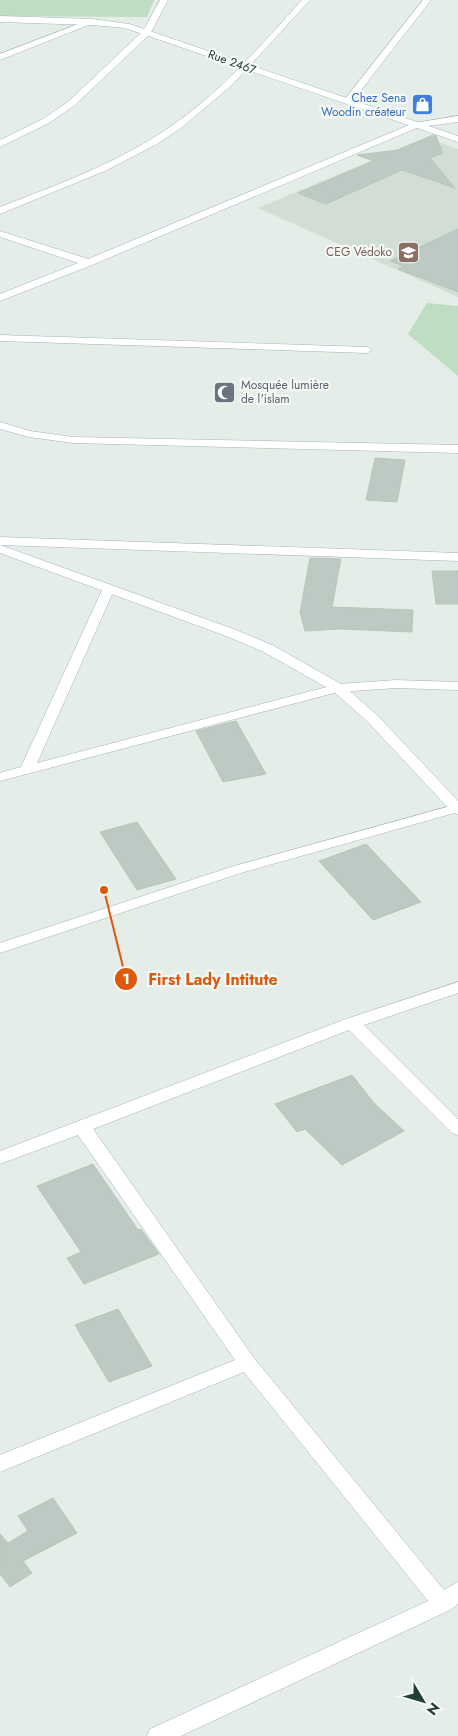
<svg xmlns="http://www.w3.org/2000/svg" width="458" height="1736" font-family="Jost,sans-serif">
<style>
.built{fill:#d2ddd6}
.green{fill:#beddc2}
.building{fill:#bccac3;stroke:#b7c6bd}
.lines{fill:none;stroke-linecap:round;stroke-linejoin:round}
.street-casing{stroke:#a7b5ad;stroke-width:1}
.secondary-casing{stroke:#a3b8ad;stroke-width:1}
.street{fill:#fff;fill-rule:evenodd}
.secondary{fill:#fff;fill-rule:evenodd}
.labels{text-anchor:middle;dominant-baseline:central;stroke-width:4.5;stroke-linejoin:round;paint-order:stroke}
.far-street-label{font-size:12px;fill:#243e33;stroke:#f5f9f6}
.far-shop-label{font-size:12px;fill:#366cbe;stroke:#f5f9f6;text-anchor:end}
.far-education-label{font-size:12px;fill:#785e54;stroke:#f5f9f6;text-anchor:end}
.far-worship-label{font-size:12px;fill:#5b616d;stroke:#f5f9f6;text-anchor:start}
.leader{fill:none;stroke:#de580e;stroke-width:2}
.callout-dot{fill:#de580e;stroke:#f5f9f6;stroke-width:2}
.mark-label{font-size:15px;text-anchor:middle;font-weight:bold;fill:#fff}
.callout-label{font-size:16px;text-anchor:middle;font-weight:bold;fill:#de580e;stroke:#f5f9f6;stroke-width:4.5;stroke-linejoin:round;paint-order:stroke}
</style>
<rect width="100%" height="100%" fill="#e4ede7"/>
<polygon class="built" points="417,141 441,143 458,149 458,297 258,208"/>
<g class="green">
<polygon points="0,0 154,0 147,17 0,16"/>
<polygon points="427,303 458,306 458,376 408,334"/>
</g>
<g class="building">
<polygon points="433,135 436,136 443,153 430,158 455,188 402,170 326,204 298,193 374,161 357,155 398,150"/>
<polygon points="458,229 458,292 398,269 404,266 390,261"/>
<polygon points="375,458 405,460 397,502 366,500"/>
<polygon points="310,558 341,559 332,607 413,610 412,632 340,629 305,631 300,612"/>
<polygon points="432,571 458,571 458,604 436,604"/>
<polygon points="236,721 266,774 223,782 196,731"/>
<polygon points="137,822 176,879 137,890 100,832"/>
<polygon points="366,844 421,902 373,920 319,861"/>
<polygon points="352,1075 374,1103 404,1131 342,1165 305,1129 297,1132 275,1104"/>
<polygon points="93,1164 138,1230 141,1229 159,1254 84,1284 67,1258 81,1252 37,1186"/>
<polygon points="118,1309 152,1366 109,1382 75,1325"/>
<polygon points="53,1498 77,1533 23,1561 32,1573 10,1587 0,1574 0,1534 8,1543 28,1531 18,1516"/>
</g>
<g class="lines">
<defs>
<g id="street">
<polygon points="160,0 168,0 150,34 75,105 49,123 0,147 0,140 43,119 69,101 143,31"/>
<path d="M302 0H310L231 86 181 128 157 144 107 170 0 214V207C59 184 121 162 174 124 223 90 262 44 302 0Z"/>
<polygon points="423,0 431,0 351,103 345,103 345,99"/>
<polygon points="89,20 96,22 0,60 0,54"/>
<polygon points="458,116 458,122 419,127 92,265 0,301 0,294 78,263 0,237 0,231 88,259 414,123"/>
<polygon points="0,335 367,347 372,350 367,353 0,341"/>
<polygon points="0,422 30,431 73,437 458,445 458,453 73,443 29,437 0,429"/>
<polygon points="0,537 458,553 458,561 0,545"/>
<polygon points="109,584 115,588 37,763 338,684 396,680 458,682 458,690 396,688 338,692 0,781 0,773 21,767 103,588"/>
<polygon points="458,804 458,812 244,872 0,953 0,943 234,866"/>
<polygon points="458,982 458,993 364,1025 458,1119 458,1135 452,1133 349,1030 93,1129 254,1358 444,1590 458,1582 458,1604 450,1610 181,1736 147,1736 150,1729 428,1601 244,1372 0,1472 0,1455 235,1360 78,1135 0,1164 0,1151 346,1019"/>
</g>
<g id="secondary">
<polygon points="0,16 92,19 129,24 458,136 458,142 125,28 92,25 0,22"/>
<polygon points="0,545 236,630 272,645 343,685 378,716 458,801 458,814 453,813 368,722 333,691 262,651 226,636 0,553"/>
</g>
</defs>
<use href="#street" class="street-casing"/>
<use href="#secondary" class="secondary-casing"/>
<use href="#street" class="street"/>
<use href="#secondary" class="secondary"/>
</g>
<defs>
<symbol id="shop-square" viewBox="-11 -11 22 22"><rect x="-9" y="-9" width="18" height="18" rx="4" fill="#3f7fe0" stroke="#f5f9f6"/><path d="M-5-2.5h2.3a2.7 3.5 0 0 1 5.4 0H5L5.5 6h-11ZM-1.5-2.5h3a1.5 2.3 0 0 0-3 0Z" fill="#fff"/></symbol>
<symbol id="university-square" viewBox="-11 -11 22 22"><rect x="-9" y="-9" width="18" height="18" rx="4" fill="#8d6e63" stroke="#f5f9f6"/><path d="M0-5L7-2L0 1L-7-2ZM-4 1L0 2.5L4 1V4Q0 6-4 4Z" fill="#fff"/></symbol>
<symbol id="mosque-square" viewBox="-11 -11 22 22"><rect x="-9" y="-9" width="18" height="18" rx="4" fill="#6b7280" stroke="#f5f9f6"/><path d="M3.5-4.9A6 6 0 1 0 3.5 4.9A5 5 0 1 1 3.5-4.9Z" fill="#fff"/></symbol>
</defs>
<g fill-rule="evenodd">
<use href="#shop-square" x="410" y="92" width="25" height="25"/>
<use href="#university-square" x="396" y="240" width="25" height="25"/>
<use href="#mosque-square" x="212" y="380" width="25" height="25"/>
</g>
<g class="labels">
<g class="far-street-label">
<text transform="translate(232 62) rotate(20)">Rue 2467</text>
</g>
<g class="far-shop-label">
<text x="406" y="98">Chez Sena<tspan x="406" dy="14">Woodin créateur</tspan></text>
</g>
<g class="far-education-label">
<text x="392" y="252">CEG Védoko</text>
</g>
<g class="far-worship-label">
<text x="241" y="385">Mosquée lumière<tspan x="241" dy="14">de l'islam</tspan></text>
</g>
</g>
<path class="leader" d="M104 890L126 979"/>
<g class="callout-dot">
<circle cx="104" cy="890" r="5"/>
<circle cx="126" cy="979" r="12"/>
</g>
<g class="mark-label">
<text x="126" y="984">1</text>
</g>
<g class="callout-label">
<text x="213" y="985">First Lady Intitute</text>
</g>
<g transform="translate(423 1701) rotate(128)" stroke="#f5f9f6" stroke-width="4" paint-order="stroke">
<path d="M0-4L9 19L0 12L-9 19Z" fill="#243e33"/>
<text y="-8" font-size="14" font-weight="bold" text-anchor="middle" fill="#243e33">N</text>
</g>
</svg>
